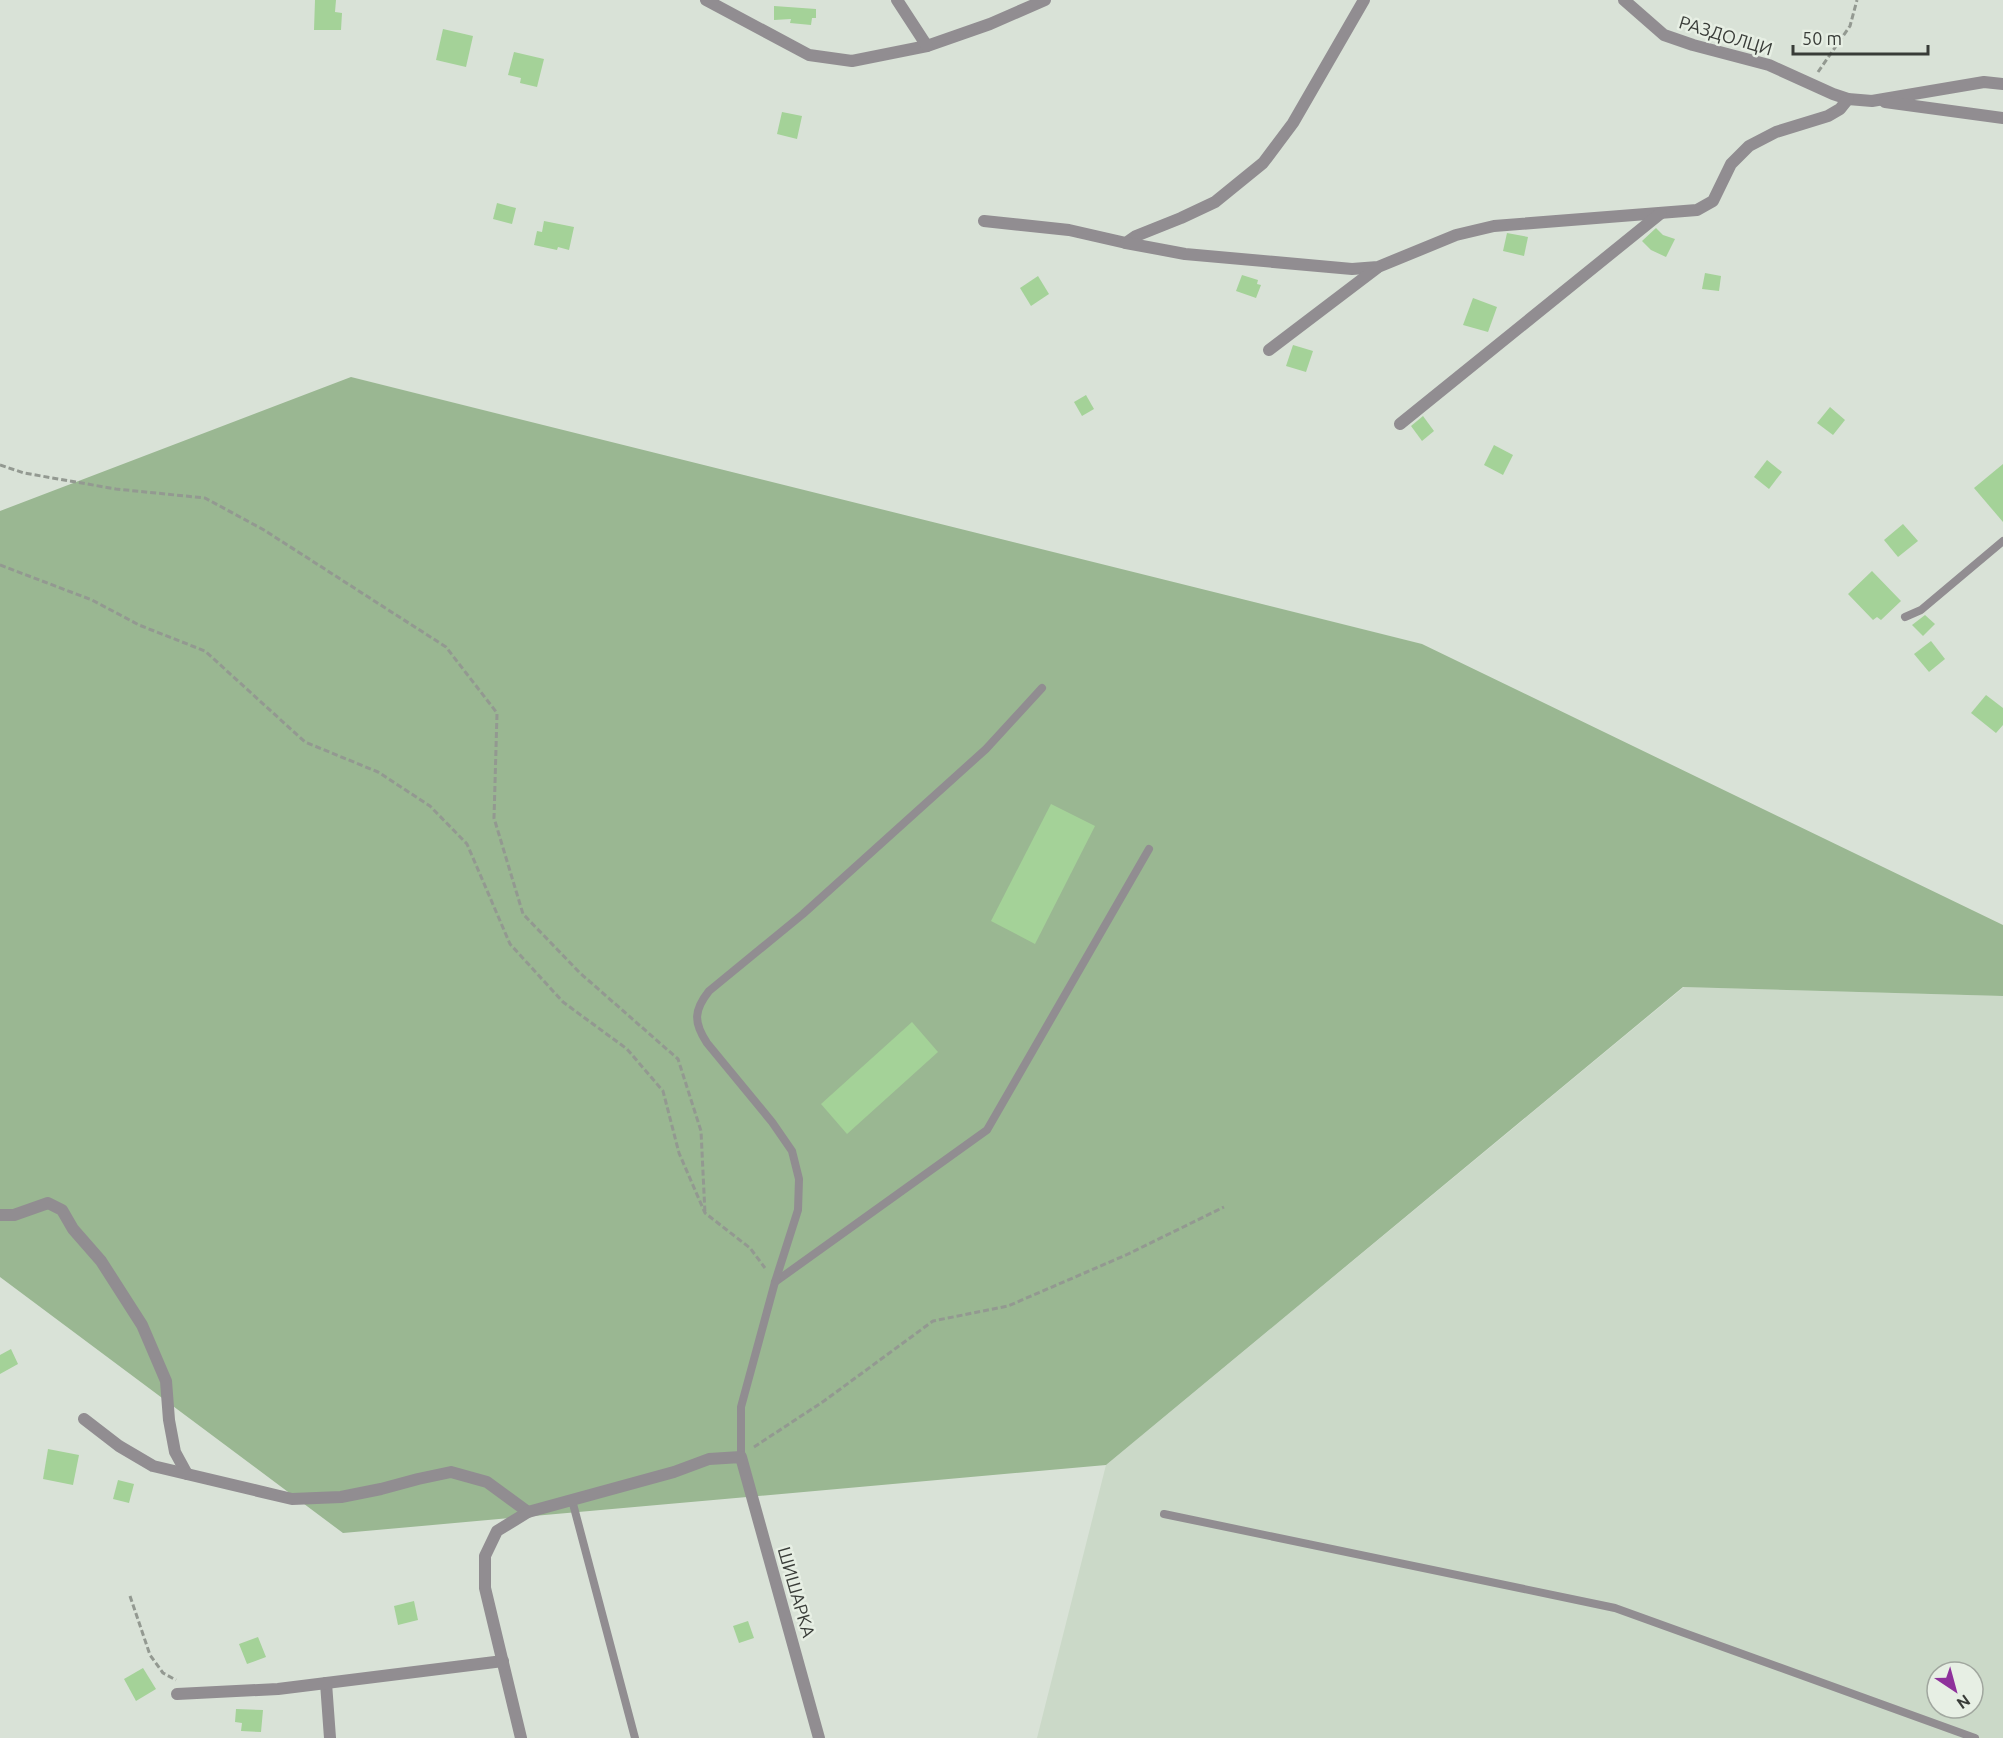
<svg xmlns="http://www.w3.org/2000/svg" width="2003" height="1738" font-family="Ubuntu,sans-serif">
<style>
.built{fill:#cbd9c8;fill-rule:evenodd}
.green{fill:#9ab792}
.building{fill:#a4d298}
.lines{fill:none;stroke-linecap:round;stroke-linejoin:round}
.path{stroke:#939991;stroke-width:3;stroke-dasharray:6 3;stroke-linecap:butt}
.service{stroke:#918d91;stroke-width:8}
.minor{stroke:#918d91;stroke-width:12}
.labels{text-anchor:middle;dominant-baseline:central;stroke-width:5;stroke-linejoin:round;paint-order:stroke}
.street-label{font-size:18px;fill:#393c38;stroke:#e7efe4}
</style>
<rect width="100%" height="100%" fill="#d9e2d7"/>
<path class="built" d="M1684 987 2003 996V1738H1037L1106 1465ZM1937 1672H1973V1708H1937Z"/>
<polygon class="green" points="351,377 1422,644 2003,925 2003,996 1683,987 1106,1465 343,1533 0,1277 0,511"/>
<g class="building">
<polygon points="315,0 336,0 335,12 342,13 341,30 314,30"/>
<polygon points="774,6 816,9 816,18 812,18 811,25 790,23 791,19 774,20"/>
<polygon points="443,29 473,36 466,67 436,60"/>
<polygon points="514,52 544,59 537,87 520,83 521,78 508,75"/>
<polygon points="782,112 802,116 797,139 777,134"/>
<polygon points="497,203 516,208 512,224 493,219"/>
<polygon points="544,221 574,227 569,250 558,247 557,250 534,245 537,231 542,232"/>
<polygon points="1656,228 1663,235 1675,239 1666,257 1651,250 1642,241"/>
<polygon points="1507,233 1528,237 1524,256 1503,251"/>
<polygon points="1705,273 1721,276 1719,291 1702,289"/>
<polygon points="1242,275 1258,280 1257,284 1261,285 1256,298 1236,291"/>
<polygon points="1038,276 1049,294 1031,306 1020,288"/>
<polygon points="1473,298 1497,307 1488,332 1463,325"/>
<polygon points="1293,345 1313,351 1306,372 1286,366"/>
<polygon points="1086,395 1094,409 1082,416 1074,402"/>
<polygon points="1830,407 1845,420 1833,435 1817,423"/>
<polygon points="1423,416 1434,431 1422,441 1411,426"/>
<polygon points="1494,445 1513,455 1503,475 1484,465"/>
<polygon points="1767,460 1782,472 1769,489 1754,477"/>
<polygon points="2003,464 2003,522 1974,488"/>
<polygon points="1903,524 1918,541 1898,557 1884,540"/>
<polygon points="1872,571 1901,601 1881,620 1877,617 1873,620 1848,594"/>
<polygon points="1925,615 1935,624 1923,636 1912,625"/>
<polygon points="1931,641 1945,659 1929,672 1914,654"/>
<polygon points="1986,695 2003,708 2003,725 1996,733 1971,713"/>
<polygon points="1051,804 1095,826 1035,944 991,921"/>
<polygon points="912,1022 938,1052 847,1134 821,1104"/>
<polygon points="11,1349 18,1364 0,1374 0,1355"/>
<polygon points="48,1449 79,1455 73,1485 43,1479"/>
<polygon points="118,1480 134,1484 129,1503 113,1499"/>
<polygon points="414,1601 418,1620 398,1625 394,1606"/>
<polygon points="748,1621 754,1638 739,1643 733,1626"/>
<polygon points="258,1637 266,1657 247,1664 239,1644"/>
<polygon points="143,1668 156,1689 136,1701 124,1679"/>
<polygon points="236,1709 263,1710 261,1732 241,1731 242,1723 235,1722"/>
</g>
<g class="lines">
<g class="path">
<polyline points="1818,72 1850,26 1857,0"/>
<polyline points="0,465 24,473 116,489 205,498 264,530 446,647 497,713 494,818 523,914 580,973 678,1059 701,1131 705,1213"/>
<polyline points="0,565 92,600 139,625 205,651 305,742 378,772 430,806 467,844 510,944 563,1002 627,1049 663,1091 679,1153 705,1213 750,1248 765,1268"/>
<polyline points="754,1447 824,1401 933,1321 1008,1306 1126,1255 1224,1207"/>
<polyline points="130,1596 150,1655 163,1673 176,1680"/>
</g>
<g class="service">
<polyline points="1905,617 1921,610 2003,541"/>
<polyline points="775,1282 987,1130 1149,849"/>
<path d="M741 1457V1407L775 1282 798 1210 799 1179 792 1151 772 1122 707 1043C693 1022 694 1010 709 991L803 914 986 749 1042 688"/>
<polyline points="572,1500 635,1738"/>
<polyline points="1164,1514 1615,1608 1975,1738"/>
</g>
<g class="minor">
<polyline points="706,0 809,55 852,61 927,46 990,24 1045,0"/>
<polyline points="897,0 927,46"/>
<polyline points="1624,0 1664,35 1693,45 1769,65 1833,94 1848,99 1872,101 1984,82 2003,84"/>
<polyline points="1885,102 2003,118"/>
<polyline points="984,221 1069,230 1126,243 1136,236 1181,218 1215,202 1263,163 1293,123 1364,0"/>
<polyline points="1126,243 1185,254 1352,269 1378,267 1456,235 1494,226 1697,210 1713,201 1731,164 1749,146 1776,132 1828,116 1840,109 1848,99"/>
<polyline points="1269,350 1377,268"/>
<polyline points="1400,424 1661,213"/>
<polyline points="0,1215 14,1215 48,1203 62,1210 73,1229 101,1261 142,1325 166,1381 169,1420 175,1452 187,1474"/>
<polyline points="84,1419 119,1446 153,1466 292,1499 341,1497 381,1489 418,1479 451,1472 487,1482 528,1512"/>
<polyline points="326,1683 330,1738"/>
<polyline points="177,1694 278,1689 503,1661"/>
<polyline points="521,1738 485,1588 485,1556 497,1531 528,1512 674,1472 709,1459 741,1457 819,1738"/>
</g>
</g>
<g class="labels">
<g class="street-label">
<text transform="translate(1726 35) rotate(17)">РАЗДОЛЦИ</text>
<text transform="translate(797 1592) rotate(74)">ШИШАРКА</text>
</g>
</g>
<g transform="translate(1955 1690) rotate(144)"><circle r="28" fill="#e7efe4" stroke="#a1a79f" stroke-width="1.5"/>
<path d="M0-4.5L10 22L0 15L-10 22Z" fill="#8e319b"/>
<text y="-9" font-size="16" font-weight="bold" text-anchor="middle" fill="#393c38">N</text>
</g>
<path d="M1793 45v9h135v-9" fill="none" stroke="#393c38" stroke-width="3"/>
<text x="1802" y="45" font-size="18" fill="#393c38" stroke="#e7efe4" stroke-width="4.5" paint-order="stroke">50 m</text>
</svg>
